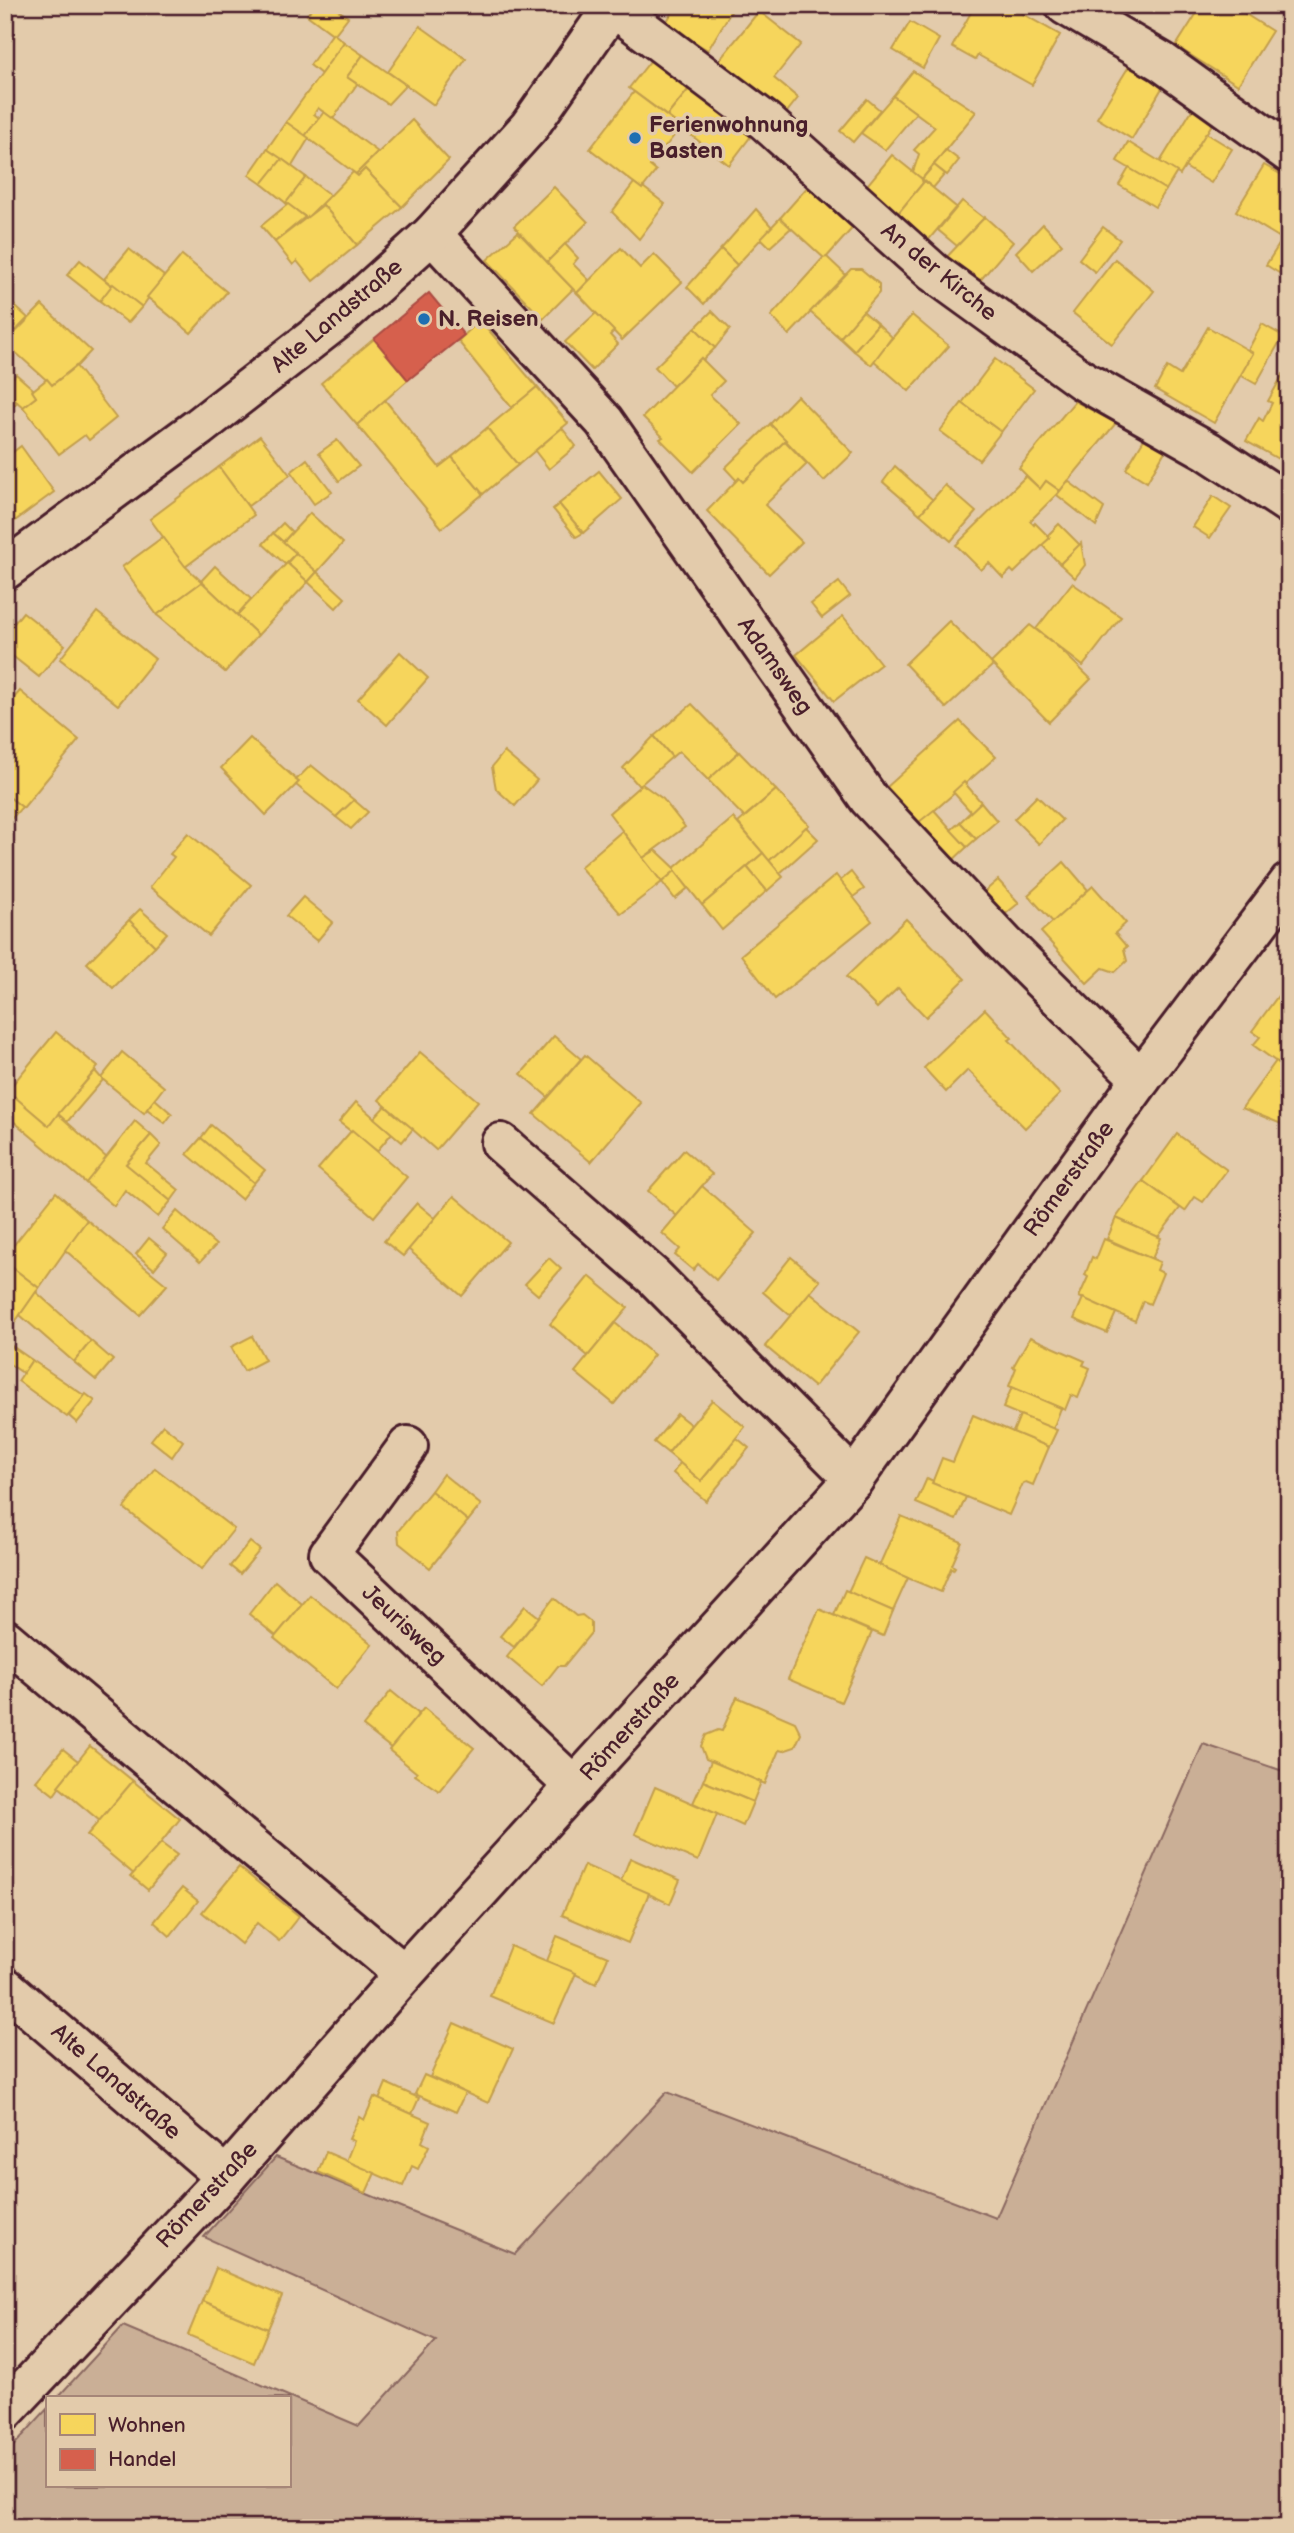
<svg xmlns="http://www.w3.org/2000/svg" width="1294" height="2533" font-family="'Balsamiq Sans',sans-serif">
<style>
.green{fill:#caaf96;stroke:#8a6760;stroke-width:2}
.homes{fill:#f6d55c;stroke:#c29e4d;stroke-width:2}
.shops{fill:#d6604d;stroke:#ac4c43;stroke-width:2}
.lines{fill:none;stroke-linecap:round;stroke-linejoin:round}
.minor-casing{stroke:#4a1f2b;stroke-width:44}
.major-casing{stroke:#4a1f2b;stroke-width:44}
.minor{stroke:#e3cbab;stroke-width:38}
.major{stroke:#e3cbab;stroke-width:38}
.poi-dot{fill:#1f6fb2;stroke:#e3cbab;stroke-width:2.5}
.labels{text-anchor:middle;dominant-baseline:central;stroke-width:7;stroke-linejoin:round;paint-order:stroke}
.poi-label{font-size:23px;font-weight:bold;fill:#4a1f2b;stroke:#e3cbab;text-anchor:start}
.street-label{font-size:23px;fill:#4a1f2b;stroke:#e3cbab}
</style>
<rect width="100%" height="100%" fill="#e3cbab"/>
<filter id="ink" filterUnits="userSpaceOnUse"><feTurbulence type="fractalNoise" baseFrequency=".0143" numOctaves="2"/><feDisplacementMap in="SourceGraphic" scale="14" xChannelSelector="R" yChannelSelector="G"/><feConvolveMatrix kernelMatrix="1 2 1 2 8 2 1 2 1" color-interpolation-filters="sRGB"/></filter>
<g filter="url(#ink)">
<polygon class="green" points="1203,1744 1289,1773 1289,2528 5,2528 5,2455 47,2409 47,2486 289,2486 289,2398 57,2398 123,2326 359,2426 436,2341 204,2237 276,2157 515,2254 667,2092 996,2218"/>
<g class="homes">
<polygon points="314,5 331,5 348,17 334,35 307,15"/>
<polygon points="676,5 735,5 708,50 665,25"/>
<polygon points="975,5 1007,5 1060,35 1032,85 978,55 975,60 952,47"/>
<polygon points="1202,5 1231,5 1272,31 1238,85 1176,46"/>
<polygon points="759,11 801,44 774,78 798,98 783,117 717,63"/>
<polygon points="910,22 939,39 923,68 893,50"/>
<polygon points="420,26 466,59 434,105 388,72"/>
<polygon points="333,33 344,42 321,74 310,65"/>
<polygon points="344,42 363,55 347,77 357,84 333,119 318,108 314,114 319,118 305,136 286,122"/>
<polygon points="363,55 406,85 388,104 347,77"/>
<polygon points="655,55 693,84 667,116 629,88"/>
<polygon points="1131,63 1165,83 1132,139 1097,118"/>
<polygon points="913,71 976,112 922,179 913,172 919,154 914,150 935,127 893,96"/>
<polygon points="693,84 732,114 728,119 751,136 729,165 667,116"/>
<polygon points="634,92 681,127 650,166 656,171 642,189 590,149"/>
<polygon points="893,96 916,113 885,150 861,133"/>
<polygon points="867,99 880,110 853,142 840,131"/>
<polygon points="1195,105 1216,118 1180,175 1160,162"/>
<polygon points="324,112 378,152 356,174 305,136"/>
<polygon points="412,120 449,160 402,207 365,169 358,176 356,174"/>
<polygon points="286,122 309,138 292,166 267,149"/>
<polygon points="1206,133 1232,149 1211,183 1185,167"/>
<polygon points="1128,142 1177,172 1166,190 1117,161"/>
<polygon points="267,149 282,159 262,184 249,175"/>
<polygon points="946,150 959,160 947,175 934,165"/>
<polygon points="892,155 922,179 923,183 895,217 863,190"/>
<polygon points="282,159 306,177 286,203 262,184"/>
<polygon points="934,165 945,174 933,188 922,179"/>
<polygon points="1264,165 1289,179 1289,229 1282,239 1236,211"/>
<polygon points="1129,168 1166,190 1155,207 1119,185"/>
<polygon points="365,169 402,207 357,245 322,204 353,172 358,176"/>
<polygon points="306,177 330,195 307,218 286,203"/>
<polygon points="922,179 956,207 926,243 895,217 923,183"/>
<polygon points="634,183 642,189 643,187 665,204 639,239 612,212"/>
<polygon points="811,183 856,224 825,259 780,218"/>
<polygon points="554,187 588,222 547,262 514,226"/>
<polygon points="962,201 984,218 957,246 938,230"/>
<polygon points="288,204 305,217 275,242 261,226"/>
<polygon points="323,205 357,245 313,281 297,261 293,265 275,242"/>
<polygon points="756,209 772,227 737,265 721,249"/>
<polygon points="985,217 1013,242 972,290 941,263"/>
<polygon points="780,218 791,228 770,247 761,238"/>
<polygon points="1043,224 1062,244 1033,271 1016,252"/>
<polygon points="1103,227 1120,240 1095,272 1079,259"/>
<polygon points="1289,229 1289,275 1287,278 1266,265"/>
<polygon points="518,232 573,289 543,319 487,260"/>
<polygon points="565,244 578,258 573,264 589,280 577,293 547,262"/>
<polygon points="621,248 640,268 654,254 682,282 622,340 577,293"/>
<polygon points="129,249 164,276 142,307 104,279"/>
<polygon points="721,249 737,265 704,304 687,287"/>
<polygon points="182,255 227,292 191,333 147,297"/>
<polygon points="827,257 846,275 789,335 771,316 823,258"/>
<polygon points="1115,259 1154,291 1112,344 1073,313"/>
<polygon points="80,260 112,286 100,301 67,275"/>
<polygon points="851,269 861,269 879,284 879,293 840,338 810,312"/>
<polygon points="113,284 142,307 128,323 100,301"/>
<polygon points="5,297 28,318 5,342"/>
<polygon points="42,305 91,351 78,365 52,385 5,343"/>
<polygon points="712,311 730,329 715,348 695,328"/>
<polygon points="863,311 878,324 854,351 840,338"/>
<polygon points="596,313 614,331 610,335 618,344 592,370 565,342"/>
<polygon points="912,315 949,346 909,391 873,360"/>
<polygon points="480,320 537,387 512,408 458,341"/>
<polygon points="878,324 892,337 871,365 854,351"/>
<polygon points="1262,324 1283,336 1256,384 1240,375 1253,353 1248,350"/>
<polygon points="1208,327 1253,353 1214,423 1155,389 1167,367 1180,375"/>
<polygon points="695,328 715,348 703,360 701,358 673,386 655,367"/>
<polygon points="374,339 408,380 357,425 321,383"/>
<polygon points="701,358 724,381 710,395 741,424 693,472 660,439 663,437 643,417"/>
<polygon points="995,359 1034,389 1001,432 962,403"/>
<polygon points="76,366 116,418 89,440 85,435 59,454 23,407 36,397 32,391 47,379 52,385"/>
<polygon points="16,374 33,389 32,391 36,397 23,407 5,392 5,385"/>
<polygon points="1283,374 1289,377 1289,465 1246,441 1259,418 1263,421 1272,403 1268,401"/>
<polygon points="537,387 568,423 518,465 487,428"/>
<polygon points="5,392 17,402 5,415"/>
<polygon points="797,396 853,453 824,481 770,424"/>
<polygon points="385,400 439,467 452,457 483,494 442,528 357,425"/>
<polygon points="1075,401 1116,423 1060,491 1046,481 1040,489 1019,468"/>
<polygon points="962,403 1001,432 979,460 940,431"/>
<polygon points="770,424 786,440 743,482 739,478 737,481 725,468"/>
<polygon points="487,428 518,465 483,494 452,457"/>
<polygon points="562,428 576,446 549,469 535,451"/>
<polygon points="260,436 290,475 248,506 219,467"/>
<polygon points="1144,439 1165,451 1147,482 1126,469"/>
<polygon points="337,440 359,466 339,481 319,453"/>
<polygon points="785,441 807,464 765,505 802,542 769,574 707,511 739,478 743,482"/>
<polygon points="21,446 54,492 8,526 5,522 5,458"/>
<polygon points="307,459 332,492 314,504 291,472"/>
<polygon points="895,466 933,500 920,514 883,482"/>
<polygon points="219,467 254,515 185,567 150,519"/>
<polygon points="599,471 622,499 583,533 559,504"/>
<polygon points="1026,476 1040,489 1046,481 1060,491 1030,521 1034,525 1035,523 1050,538 1014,573 1011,570 1003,578 989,563 981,570 956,545"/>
<polygon points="1068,481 1104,508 1096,526 1057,495"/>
<polygon points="945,485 976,512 951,541 920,514"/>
<polygon points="1213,496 1231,508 1210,538 1193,527"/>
<polygon points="559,504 583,533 576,537 553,509"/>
<polygon points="310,513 343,543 317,572 283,542"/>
<polygon points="283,523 292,532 283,542 273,533"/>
<polygon points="1059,524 1080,545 1060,564 1042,545 1050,538 1048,535"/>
<polygon points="273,533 296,553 285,564 263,544"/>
<polygon points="163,537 185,566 202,582 157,615 122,567"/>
<polygon points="1081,543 1085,565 1075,578 1060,564"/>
<polygon points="296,553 317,572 308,582 287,563"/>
<polygon points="287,563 308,582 258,635 237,615"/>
<polygon points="215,566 251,599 237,615 201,581"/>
<polygon points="317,572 345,598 336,608 308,582"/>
<polygon points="202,582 258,635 225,672 157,615"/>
<polygon points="839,582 850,596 822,618 811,604"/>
<polygon points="1072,583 1121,617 1083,666 1036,629"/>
<polygon points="23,612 65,645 39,677 5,650 5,634"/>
<polygon points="97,612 155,659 118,705 60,659"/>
<polygon points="843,616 881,664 834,701 796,655"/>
<polygon points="949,621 993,665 946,708 905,664"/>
<polygon points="1030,625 1058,647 1091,679 1049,722 991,663"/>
<polygon points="400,652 428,678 387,725 358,699"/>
<polygon points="20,691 79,740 23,808 5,794 5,708"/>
<polygon points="692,704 739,752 708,780 679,751 672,757 654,736"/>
<polygon points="960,721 996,757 920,823 887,787"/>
<polygon points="654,736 672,757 639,786 623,768"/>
<polygon points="250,738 299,782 266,815 221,768"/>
<polygon points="504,752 537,780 515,806 496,789 492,767"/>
<polygon points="739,752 776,790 744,817 708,780"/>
<polygon points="311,765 354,800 336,817 296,785 299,782 296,780"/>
<polygon points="964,782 981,802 971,812 953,792"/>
<polygon points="642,784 663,799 685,827 643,858 609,813"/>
<polygon points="776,790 809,825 769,861 738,823"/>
<polygon points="1037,796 1062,820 1039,844 1014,819"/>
<polygon points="9,797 22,807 5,826 5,801"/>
<polygon points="354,800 368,812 351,829 336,817"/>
<polygon points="981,802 997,821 976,839 960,822"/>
<polygon points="934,810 967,847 949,864 914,826"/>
<polygon points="733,818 763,853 702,905 673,869"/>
<polygon points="960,822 976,839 967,847 951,830"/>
<polygon points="806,827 818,839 780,873 769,861"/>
<polygon points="622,831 662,882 621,914 580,867"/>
<polygon points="188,833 251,885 209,936 150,887 174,857 170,854"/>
<polygon points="656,850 675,868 675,871 662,882 643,858"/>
<polygon points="763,853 783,877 767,891 747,867"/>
<polygon points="1064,862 1088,890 1053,922 1028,895"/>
<polygon points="747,867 767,891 722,930 702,905"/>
<polygon points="675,871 688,888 675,899 662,882"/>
<polygon points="851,872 864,889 853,897 840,881"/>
<polygon points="836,875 872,921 775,999 741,955"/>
<polygon points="998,880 1019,903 1004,915 984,892"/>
<polygon points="1093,886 1126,923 1115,933 1127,947 1124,949 1127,961 1115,972 1103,968 1087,983 1041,932"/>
<polygon points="303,897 333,922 317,941 286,916"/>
<polygon points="140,909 167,933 155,946 129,920"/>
<polygon points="906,919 965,979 926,1017 898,988 877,1008 846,977"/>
<polygon points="129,920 155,946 113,988 87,963"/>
<polygon points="1289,981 1289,1071 1253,1045 1260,1037 1252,1031"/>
<polygon points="985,1009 1012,1038 1009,1040 1060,1094 1025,1128 968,1070 946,1092 924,1068"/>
<polygon points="56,1032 98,1067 49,1126 7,1091"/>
<polygon points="554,1036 581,1059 548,1097 521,1074"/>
<polygon points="122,1052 164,1087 144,1113 101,1078"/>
<polygon points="420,1052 478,1101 436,1150 379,1100"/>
<polygon points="585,1055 641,1103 591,1162 534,1114"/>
<polygon points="1276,1061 1289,1071 1289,1127 1242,1108"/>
<polygon points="95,1071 103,1080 67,1122 58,1114"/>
<polygon points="15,1097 49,1126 58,1114 107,1158 86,1183 5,1114 5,1108"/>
<polygon points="155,1099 172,1114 165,1123 147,1109"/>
<polygon points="356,1102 392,1133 377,1151 339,1122"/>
<polygon points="385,1106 413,1129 402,1142 374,1118"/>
<polygon points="135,1121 151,1135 126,1164 171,1201 158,1217 125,1190 114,1206 86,1183"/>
<polygon points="211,1125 265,1170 254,1183 201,1138"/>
<polygon points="352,1130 407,1177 374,1217 318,1169"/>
<polygon points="1177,1134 1227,1170 1203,1202 1195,1197 1185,1211 1143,1181"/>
<polygon points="151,1135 161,1145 146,1163 179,1190 171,1201 126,1164"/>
<polygon points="201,1138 254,1183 241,1199 187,1154"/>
<polygon points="684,1150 712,1174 677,1216 648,1191"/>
<polygon points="1143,1181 1180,1208 1158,1237 1116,1218"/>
<polygon points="702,1186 756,1233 716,1280 698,1264 693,1270 675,1255 680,1249 662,1233"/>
<polygon points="56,1192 87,1220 39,1288 5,1262 5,1256"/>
<polygon points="454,1196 508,1242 462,1296 408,1249"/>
<polygon points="417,1203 435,1218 403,1256 384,1241"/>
<polygon points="177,1211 216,1245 200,1262 162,1229"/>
<polygon points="1116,1218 1161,1238 1152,1259 1107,1239"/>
<polygon points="87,1220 167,1285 140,1315 65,1250"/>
<polygon points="149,1238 167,1253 154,1269 136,1254"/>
<polygon points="1104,1239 1160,1262 1157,1270 1163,1273 1150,1304 1143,1301 1135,1321 1079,1297 1088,1277 1085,1275 1092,1257 1096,1259"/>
<polygon points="791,1257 820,1281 791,1316 763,1292"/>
<polygon points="549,1258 561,1269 538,1295 525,1284"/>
<polygon points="5,1262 39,1288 5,1336"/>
<polygon points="589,1276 628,1308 588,1356 550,1324"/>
<polygon points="36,1292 91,1341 74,1362 20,1315"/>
<polygon points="810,1292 859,1332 814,1387 765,1346"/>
<polygon points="1083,1298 1116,1313 1107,1333 1074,1319"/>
<polygon points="615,1323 654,1355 614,1404 575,1372"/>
<polygon points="252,1336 265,1360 244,1371 231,1347"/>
<polygon points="1030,1337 1085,1361 1083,1365 1090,1368 1078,1398 1071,1395 1065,1410 1009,1386 1016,1368 1013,1367"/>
<polygon points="91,1341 113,1360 96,1380 74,1362"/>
<polygon points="12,1346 32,1360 23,1373 5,1361 5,1357"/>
<polygon points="32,1360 85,1396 67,1417 18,1381"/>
<polygon points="1012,1387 1061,1408 1053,1429 1003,1408"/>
<polygon points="86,1394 95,1401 77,1423 69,1416"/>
<polygon points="712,1400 745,1427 701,1481 668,1453"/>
<polygon points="677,1414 691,1425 668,1453 654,1442"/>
<polygon points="973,1415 1049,1447 1033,1485 1026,1482 1023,1483 1009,1515 932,1483 942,1458 953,1462"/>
<polygon points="1020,1415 1057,1430 1049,1447 1013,1432"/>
<polygon points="163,1425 183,1441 172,1457 151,1440"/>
<polygon points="737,1438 749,1448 706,1501 673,1473 680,1463 701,1481"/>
<polygon points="155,1468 234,1529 202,1569 124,1508"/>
<polygon points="443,1474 481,1505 468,1521 431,1491"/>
<polygon points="927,1478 933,1481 932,1483 966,1497 956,1520 916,1503"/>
<polygon points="431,1491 468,1521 430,1568 399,1543 398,1531"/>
<polygon points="901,1516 962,1542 952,1565 955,1567 953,1570 951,1568 941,1592 879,1566"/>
<polygon points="250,1542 260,1550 240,1574 230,1566"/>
<polygon points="864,1558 908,1578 893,1611 848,1592"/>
<polygon points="275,1581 302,1604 276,1636 249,1614"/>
<polygon points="845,1590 893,1611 883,1636 834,1615"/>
<polygon points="310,1595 372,1644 336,1689 274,1638"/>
<polygon points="554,1598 576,1616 582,1615 591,1622 591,1633 564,1666 558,1666 542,1686 507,1657"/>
<polygon points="525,1606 539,1617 514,1647 500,1636"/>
<polygon points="819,1609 872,1632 841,1702 788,1679"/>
<polygon points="391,1691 419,1714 391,1748 363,1726"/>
<polygon points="737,1697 795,1722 801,1734 795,1747 783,1751 779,1750 765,1784 706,1759 701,1746 706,1735 718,1730 722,1731"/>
<polygon points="424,1708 474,1748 439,1791 415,1775 417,1773 389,1750"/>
<polygon points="90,1746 133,1781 100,1821 58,1786"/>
<polygon points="63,1749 78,1761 58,1786 59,1788 54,1795 36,1781"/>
<polygon points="711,1761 761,1782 753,1802 703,1781"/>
<polygon points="133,1781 180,1819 135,1875 87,1835"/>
<polygon points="703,1781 753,1802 743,1826 693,1803"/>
<polygon points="655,1787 717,1814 698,1861 635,1834"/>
<polygon points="161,1843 177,1855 148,1890 131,1876"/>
<polygon points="630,1858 680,1880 670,1904 621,1881"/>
<polygon points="584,1865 649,1893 628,1943 562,1915"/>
<polygon points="239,1867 299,1916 279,1941 257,1923 241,1944 202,1912"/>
<polygon points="182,1888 198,1901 170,1936 154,1922"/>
<polygon points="557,1936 608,1957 596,1984 547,1961"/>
<polygon points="510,1946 576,1973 554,2023 490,1996"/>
<polygon points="454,2023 513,2049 488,2103 430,2077"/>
<polygon points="424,2075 465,2093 456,2112 415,2094"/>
<polygon points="386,2083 419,2098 412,2114 379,2100"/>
<polygon points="374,2097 430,2122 422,2142 429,2146 418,2169 412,2166 403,2186 346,2161 354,2141 349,2139 359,2117 364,2120"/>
<polygon points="326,2152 375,2173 366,2193 318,2172"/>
<polygon points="216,2268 282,2296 268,2329 202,2301"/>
<polygon points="202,2301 268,2329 254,2363 188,2335"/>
</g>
<polygon class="shops" points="429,293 464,335 408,380 374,339"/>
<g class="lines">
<defs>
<g id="minor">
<polyline points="1065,5 1162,62 1289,153"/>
<polyline points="613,7 765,121 933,272 1082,380 1208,451 1289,504"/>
<polyline points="432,234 604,421 869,799 1004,943 1141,1079"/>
<polyline points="501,1143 654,1277 854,1479"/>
<polyline points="408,1446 329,1554 575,1787"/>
<polyline points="5,1639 404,1974"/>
<polyline points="5,1987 226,2177"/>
<polyline points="5,2411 226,2177 404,1974 854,1479 1141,1079 1289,883"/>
</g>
<polyline id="major" points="5,570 199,427 338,319 432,234 529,127 614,5"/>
</defs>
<use href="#minor" class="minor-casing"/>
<use href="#major" class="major-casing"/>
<use href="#minor" class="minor"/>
<use href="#major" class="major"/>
</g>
</g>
<g class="poi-dot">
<circle cx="635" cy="138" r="7"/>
<circle cx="424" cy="319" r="7"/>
</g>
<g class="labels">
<g class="poi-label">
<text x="649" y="125">Ferienwohnung<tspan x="649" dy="26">Basten</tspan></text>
<text x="438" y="319">N. Reisen</text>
</g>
<g class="street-label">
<text transform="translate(939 272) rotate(39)">An der Kirche</text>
<text transform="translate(337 316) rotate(-40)">Alte Landstraße</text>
<text transform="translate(775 666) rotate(55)">Adamsweg</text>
<text transform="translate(1069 1179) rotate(-54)">Römerstraße</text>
<text transform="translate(404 1625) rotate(43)">Jeurisweg</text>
<text transform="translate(630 1727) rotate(-48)">Römerstraße</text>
<text transform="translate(116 2082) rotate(41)">Alte Landstraße</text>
<text transform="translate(207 2195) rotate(-47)">Römerstraße</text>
</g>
</g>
<rect width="1294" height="2533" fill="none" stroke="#e3cbab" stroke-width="28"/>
<rect x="14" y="14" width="1266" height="2505" fill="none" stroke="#4a1f2b" stroke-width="2.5" filter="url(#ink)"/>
<rect x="46" y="2396" width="245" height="91" fill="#e3cbab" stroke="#a68678" stroke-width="2"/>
<rect x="60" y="2414" width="35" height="21" fill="#f6d55c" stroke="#a68678" stroke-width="2"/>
<text x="108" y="2432" font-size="21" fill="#4a1f2b">Wohnen</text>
<rect x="60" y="2449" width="35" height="21" fill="#d6604d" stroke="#a68678" stroke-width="2"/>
<text x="108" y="2466" font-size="21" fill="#4a1f2b">Handel</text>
</svg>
